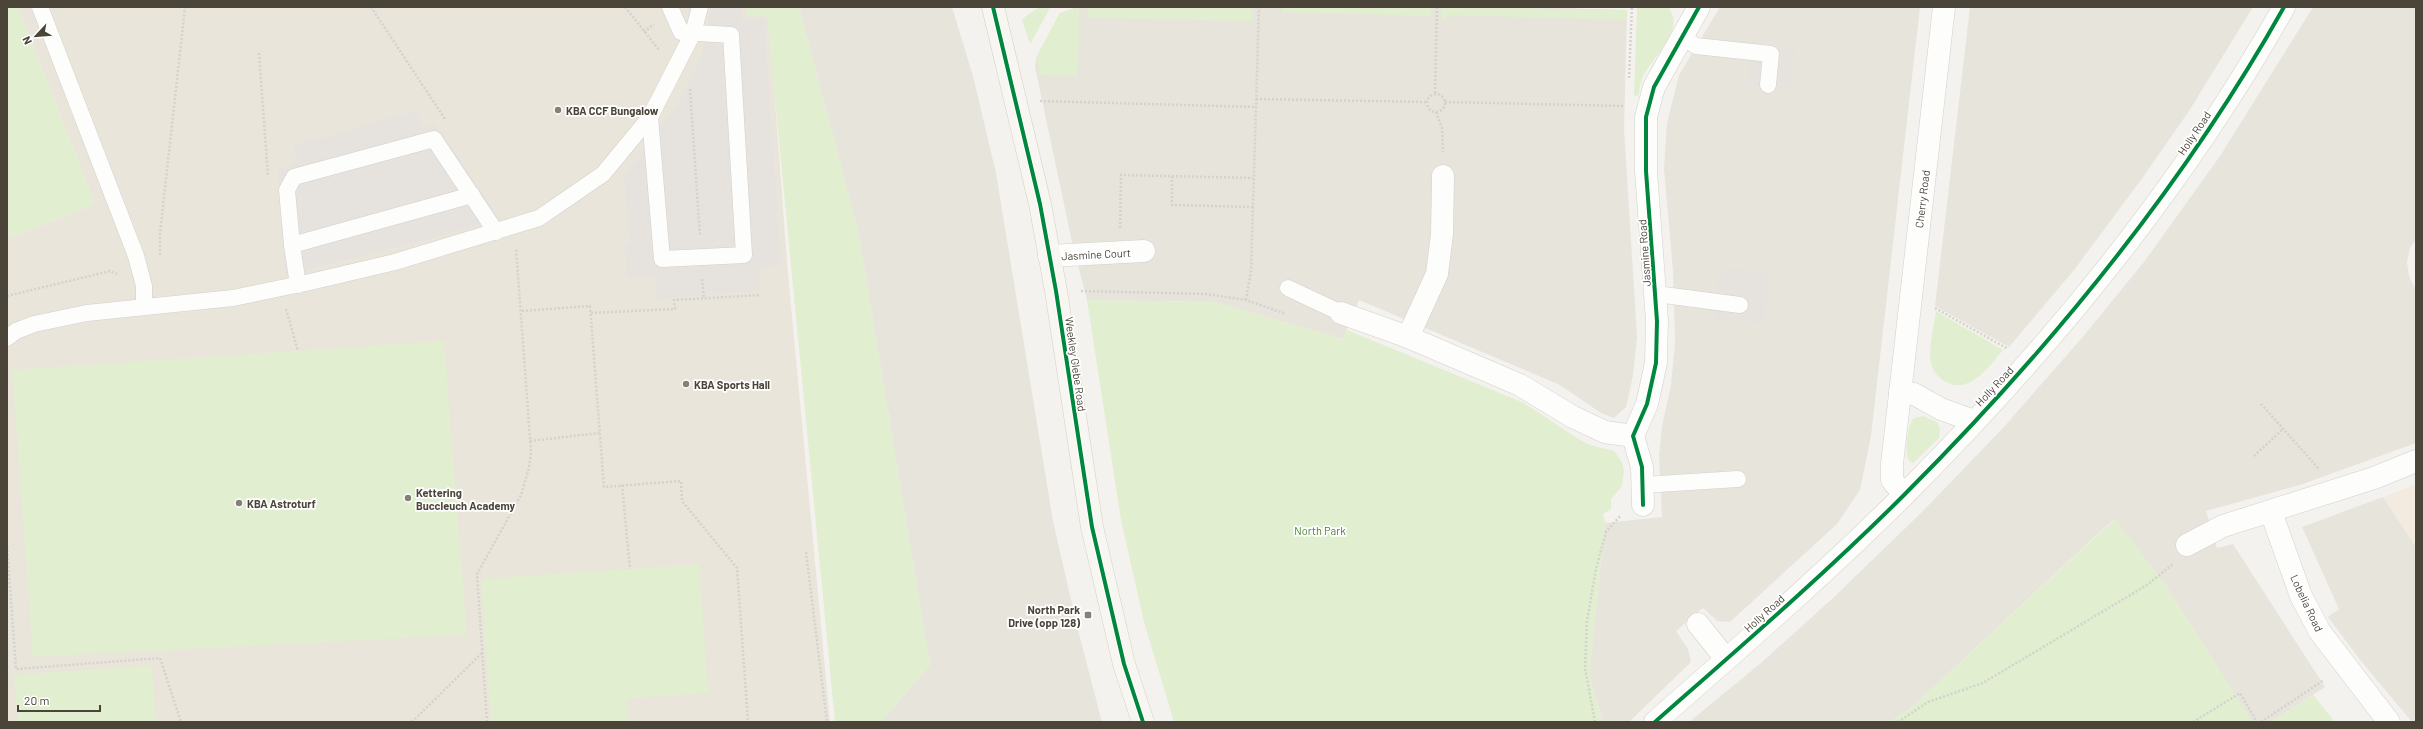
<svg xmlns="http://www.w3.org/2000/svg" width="2423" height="729" font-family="Barlow,sans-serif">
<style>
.residential{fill:#e7e4dc}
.commercial{fill:#f3ebdf}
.education{fill:#eae5da}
.green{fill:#e1eecf}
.parking{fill:#e6e3df}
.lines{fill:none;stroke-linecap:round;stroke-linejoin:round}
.lane-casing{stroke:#d2d0cb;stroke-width:17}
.street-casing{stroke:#d2d0cb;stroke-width:23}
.secondary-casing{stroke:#d3cfc5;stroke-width:23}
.path{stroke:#d3d2cc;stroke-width:2.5;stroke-dasharray:2 2;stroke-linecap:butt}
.lane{stroke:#fdfdfc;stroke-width:16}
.street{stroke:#fdfdfc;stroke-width:22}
.secondary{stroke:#f7f6f1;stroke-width:22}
.cycleway-casing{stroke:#fff;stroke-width:6}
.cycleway{stroke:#00873e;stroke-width:4}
.poi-dot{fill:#868178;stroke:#fff;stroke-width:1.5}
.labels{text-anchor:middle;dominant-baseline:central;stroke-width:3.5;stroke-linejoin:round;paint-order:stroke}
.poi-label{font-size:11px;font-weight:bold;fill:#4b4439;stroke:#fff;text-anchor:start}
.street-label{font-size:11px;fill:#4b4439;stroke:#fff}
.park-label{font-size:11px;fill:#4a7f2a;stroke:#fff}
</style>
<rect width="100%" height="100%" fill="#f4f2ee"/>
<g class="residential">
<polygon points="799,7 952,7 973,76 996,173 1053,521 1078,630 1102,722 881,722 930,665 858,231"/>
<polygon points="1078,7 1524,7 1627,10 1624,129 1637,337 1633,376 1626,407 1614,418 1601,413 1560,385 1359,300 1343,339 1215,302 1087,300 1072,242 1035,67 1036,58 1060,13"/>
<polygon points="1720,7 1920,7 1871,436 1860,490 1837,524 1730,622 1717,621 1703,608 1676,631 1688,649 1691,662 1629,722 1603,722 1589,675 1605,523 1662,517 1659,456 1662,426 1671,385 1675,343 1673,271 1664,169 1667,123 1679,75"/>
<polygon points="1970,7 2253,7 2189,111 2141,180 2074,270 2009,347 1935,306"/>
<polygon points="2313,7 2416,7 2416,240 2410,248 2407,262 2409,276 2416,290 2416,443 2300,485 2206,511 2217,548 2233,544 2325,687 2271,722 2252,722 2165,584 2114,519 1912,707 1890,722 1689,722 1761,663 1833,598 1923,511 2002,429 2081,339 2144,262 2220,156"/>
<polygon points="2383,497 2416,547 2416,722 2412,722 2361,661 2328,617 2339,609 2302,527"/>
</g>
<polygon class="commercial" points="2416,484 2416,547 2383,497"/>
<polygon class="education" points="18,7 768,7 788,274 830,722 7,722 7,239 95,204"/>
<g class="green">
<polygon points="7,7 18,7 95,204 7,239"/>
<polygon points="746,7 799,7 858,231 930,665 881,722 835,722 767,16 747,15"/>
<polygon points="1040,7 1050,8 1030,44 1022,20 1027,15"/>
<polygon points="1079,7 1078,76 1040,75 1036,58 1060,13"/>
<polygon points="1087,7 1252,7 1252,21 1088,18"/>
<polygon points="1269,7 1431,7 1431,16 1282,12 1282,7"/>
<polygon points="1441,7 1627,10 1626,20 1447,15 1446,20 1441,20"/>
<path d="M1637 7H1668C1686 28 1655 55 1645 73 1641 79 1640 87 1639 94L1634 97Z"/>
<polygon points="1087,300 1215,302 1343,339 1347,330 1524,403 1577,438 1590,445 1614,451 1622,462 1624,471 1622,486 1611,499 1611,509 1603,514 1605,523 1589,675 1603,722 1174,722 1144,622 1121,520"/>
<path d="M1936 311 2003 350C1990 365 1970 395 1946 382 1939 378 1933 372 1931 363 1928 351 1934 325 1936 311Z"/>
<polygon points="444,341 467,635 33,657 12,370"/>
<path d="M1923 416 1937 422 1940 428 1939 438 1913 463 1909 461C1904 453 1907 424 1914 418Z"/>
<polygon points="2115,519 2165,584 2252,722 1890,722 1912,707"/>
<polygon points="699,564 708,693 627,699 629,722 491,722 481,579"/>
<polygon points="152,665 156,722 18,722 14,675"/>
<polygon points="2313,695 2335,722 2271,722"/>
</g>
<g class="parking">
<polygon points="711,7 741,7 742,20 764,18 781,265 759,267 760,291 656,299 655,275 628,278 624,244 630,244 624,177 679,103 702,55"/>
<polygon points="1751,44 1795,49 1791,91 1747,85"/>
<polygon points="415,111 422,128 435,124 498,217 478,226 308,270 285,273 278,169 298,163 293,146"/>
<polygon points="1731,268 1770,273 1764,324 1714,319 1718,280"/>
</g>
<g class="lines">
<defs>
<g id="lane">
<polyline points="40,7 136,256 144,286 144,306"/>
<polyline points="1682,37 1696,46 1771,54 1768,85"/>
<polyline points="650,117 662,259 744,255 731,35 681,32 670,7"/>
<polyline points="292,245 472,195"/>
<polyline points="298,285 292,245 287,190 294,177 434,139 496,232"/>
<polyline points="1288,288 1341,313"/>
<polyline points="1656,294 1740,305"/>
<polyline points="7,338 16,331 34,324 87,313 233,298 310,282 395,262 539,218 603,174 650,117 693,33 700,7"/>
<polyline points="1642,485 1738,479"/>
</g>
<g id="street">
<polyline points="1049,256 1144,251"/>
<polyline points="1341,313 1408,337 1520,385 1573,417 1605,432 1633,436"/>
<polyline points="1408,337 1437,274 1442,234 1443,176"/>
<polyline points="1900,392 1914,394 1941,409 1974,421"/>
<polyline points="1904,495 1892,480 1892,464 1944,7"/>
<polyline points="1643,505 1642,467 1633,436 1647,404 1656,363 1657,321 1646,171 1646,117 1654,87 1699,7"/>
<polyline points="2271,512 2301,596 2320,632 2389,722"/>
<polyline points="2187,545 2223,526 2374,478 2416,461"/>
<polyline points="1698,624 1726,659"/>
<path d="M1655 722C1739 648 1824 575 1904 495 2049 350 2183 187 2284 7"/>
</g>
<polyline id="secondary" points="993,7 1040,204 1056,291 1092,527 1124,664 1143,722"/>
</defs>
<use href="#lane" class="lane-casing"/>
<use href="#street" class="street-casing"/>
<use href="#secondary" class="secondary-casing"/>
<g class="path">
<polyline points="371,7 445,119"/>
<polyline points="625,7 660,51"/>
<polyline points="644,32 654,24"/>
<polyline points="259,53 268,176"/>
<polyline points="1629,78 1632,7"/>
<polyline points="690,89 700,236"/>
<polyline points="1435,93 1437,7"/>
<circle cx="1436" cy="103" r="9"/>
<polyline points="1256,99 1426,102"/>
<polyline points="1040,101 1256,107"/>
<polyline points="1445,102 1623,106"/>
<polyline points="1436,112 1442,128 1443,152"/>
<polyline points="1172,176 1172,205 1253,207"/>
<polyline points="1120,228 1121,175 1253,178"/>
<polyline points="160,255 160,234 185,7"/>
<polyline points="702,279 704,298"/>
<polyline points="1081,291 1206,294 1246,300 1286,314"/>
<polyline points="7,296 110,271 117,274"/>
<polyline points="1246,300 1251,271 1259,7"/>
<polyline points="1935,308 2008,349"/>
<polyline points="286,309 298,351"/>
<polyline points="522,311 590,306 604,487 681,481 682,501 737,568 748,722"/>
<polyline points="591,313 675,309 674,300 760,295"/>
<polyline points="2261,404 2319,469"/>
<polyline points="530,441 600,433"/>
<polyline points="2254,456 2283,429"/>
<polyline points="622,485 630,569"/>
<polyline points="7,546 16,669 160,658 181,722"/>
<polyline points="806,552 827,722"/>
<polyline points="412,722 482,653"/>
<polyline points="487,722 477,574 521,495 529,468 531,452 516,248"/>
<polyline points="1595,722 1585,668 1587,621 1596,569 1606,532 1621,515"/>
<polyline points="1898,722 1928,702 1983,683 2147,585 2173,564"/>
<polyline points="2193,722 2240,693 2257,722"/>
<polyline points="2261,722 2324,680"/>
</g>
<use href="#lane" class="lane"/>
<use href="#street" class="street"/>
<use href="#secondary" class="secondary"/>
<defs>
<g id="cycleway">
<polyline points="993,7 1040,204 1056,291 1092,527 1124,664 1143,722"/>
<polyline points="1643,505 1642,467 1633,436 1647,404 1656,363 1657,321 1646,171 1646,117 1654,87 1699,7"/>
<path d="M1655 722C1739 648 1824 575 1904 495 2049 350 2183 187 2284 7"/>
</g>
</defs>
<use href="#cycleway" class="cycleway-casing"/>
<use href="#cycleway" class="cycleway"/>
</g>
<g class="poi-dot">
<circle cx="558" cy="110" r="4"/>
<circle cx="686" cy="384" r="4"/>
<circle cx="408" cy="498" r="4"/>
<circle cx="239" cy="503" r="4"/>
<rect x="1084" y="611" width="8" height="8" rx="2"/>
</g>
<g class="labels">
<g class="poi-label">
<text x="566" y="110">KBA CCF Bungalow</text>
<text x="694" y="384">KBA Sports Hall</text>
<text x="416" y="492">Kettering<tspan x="416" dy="13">Buccleuch Academy</tspan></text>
<text x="247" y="503">KBA Astroturf</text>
<text x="1080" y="609" text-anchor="end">North Park<tspan x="1080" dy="13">Drive (opp 128)</tspan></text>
</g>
<g class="street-label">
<text transform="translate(2194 133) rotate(-56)">Holly Road</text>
<text transform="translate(1922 199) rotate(-83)">Cherry Road</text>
<text transform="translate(1644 253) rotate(-94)">Jasmine Road</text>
<text transform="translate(1096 254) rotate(-3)">Jasmine Court</text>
<text transform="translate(1076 364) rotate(82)">Weekley Glebe Road</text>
<text transform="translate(1994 386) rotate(-47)">Holly Road</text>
<text transform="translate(2307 603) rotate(65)">Lobelia Road</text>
<text transform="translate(1764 613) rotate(-42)">Holly Road</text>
</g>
<g class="park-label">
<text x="1320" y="530">North Park</text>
</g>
</g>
<rect width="2423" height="729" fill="none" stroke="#4b4439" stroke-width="16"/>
<g transform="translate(36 36) rotate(244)" stroke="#ffffff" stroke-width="3" paint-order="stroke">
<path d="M0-3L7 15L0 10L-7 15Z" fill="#4b4439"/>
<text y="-6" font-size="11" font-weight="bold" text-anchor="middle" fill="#4b4439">N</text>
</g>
<path d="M18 705v6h82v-6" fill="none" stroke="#4b4439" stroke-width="2"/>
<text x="24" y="705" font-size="12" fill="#4b4439" stroke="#ffffff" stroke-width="3" paint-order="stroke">20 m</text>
</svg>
